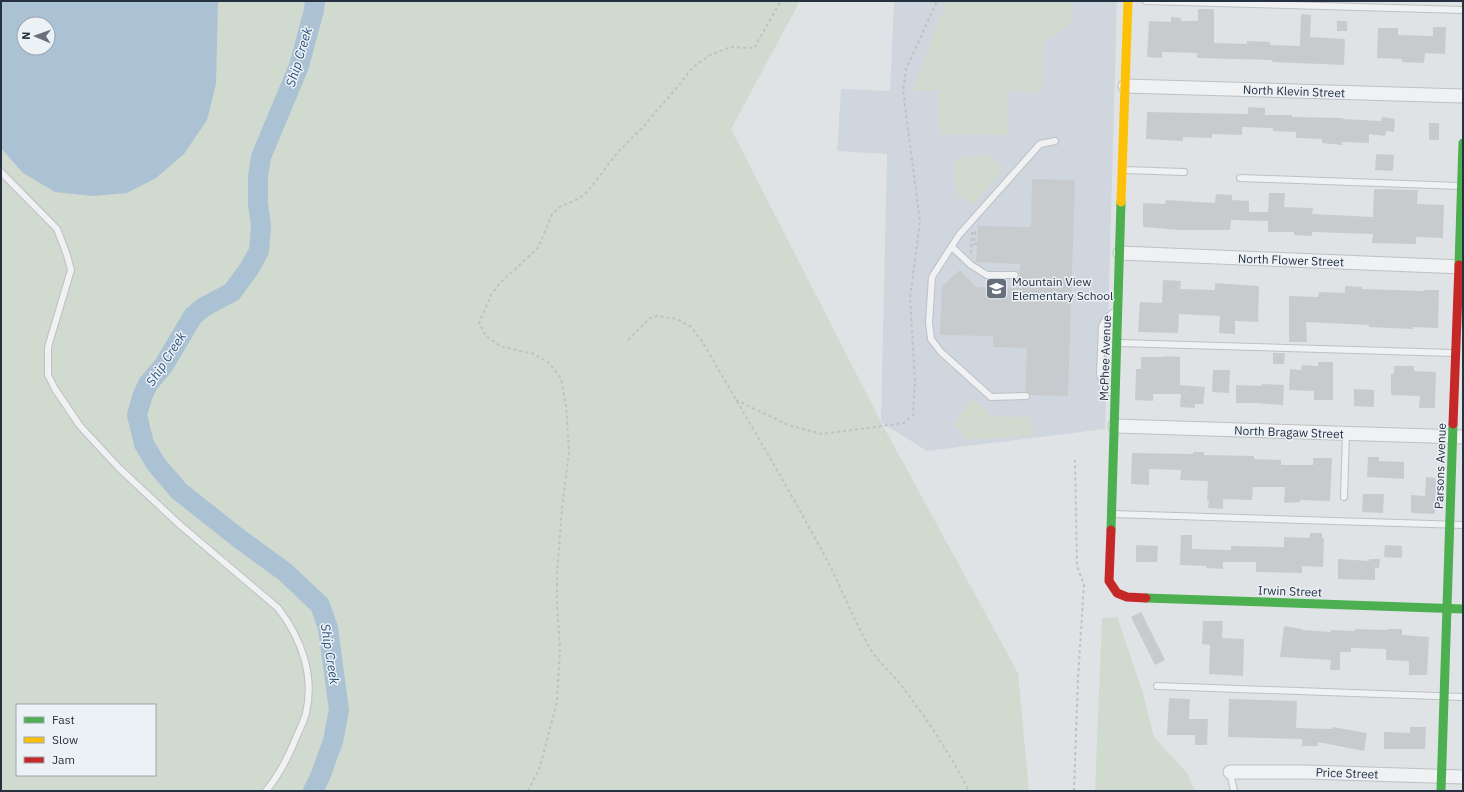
<svg xmlns="http://www.w3.org/2000/svg" width="1464" height="792" font-family="'IBM Plex Sans',sans-serif">
<style>
.built{fill:#d0d6dd}
.green{fill:#d1dacf;fill-rule:evenodd}
.water{fill:#abc1d4;fill-rule:evenodd}
.lines{fill:none;stroke-linecap:round;stroke-linejoin:round}
.river{stroke:#abc1d4;stroke-width:20}
.building{fill:#c8cbce}
.lane-casing{stroke:#bec1c4;stroke-width:8}
.street-casing{stroke:#bec1c4;stroke-width:15}
.path{stroke:#bfc1c5;stroke-width:2;stroke-dasharray:3 3;stroke-linecap:butt}
.lane{stroke:#eff1f2;stroke-width:6}
.street{stroke:#eff1f2;stroke-width:13}
.fast{stroke:#4caf50;stroke-width:9}
.slow{stroke:#ffc107;stroke-width:9}
.jam{stroke:#c62828;stroke-width:9}
.labels{text-anchor:middle;dominant-baseline:central;stroke-width:3;stroke-linejoin:round;paint-order:stroke}
.street-label{font-size:12px;fill:#253041;stroke:#ecf1f6}
.poi-label{font-size:12px;fill:#253041;stroke:#ecf1f6;text-anchor:start}
.water-label{font-size:13px;font-style:italic;fill:#2b5279;stroke:#ecf1f6}
</style>
<rect width="100%" height="100%" fill="#e0e3e6"/>
<polygon class="built" points="894,1 1117,1 1105,429 927,451 881,422 887,154 837,151 841,89 890,91"/>
<g class="green">
<path d="M1 1H800L731 129 881 422 1018 673 1029 791H1ZM24 24H48V48H24ZM17 705H155V775H17Z"/>
<polygon points="947,1 1072,1 1071,24 1044,41 1042,92 1009,91 1008,135 939,134 939,90 912,91"/>
<polygon points="990,156 1004,170 972,205 956,193 955,163 960,157"/>
<polygon points="973,397 991,416 1032,417 1032,435 990,439 966,439 954,424"/>
<polygon points="1117,617 1143,693 1154,737 1187,773 1195,791 1095,791 1102,618"/>
</g>
<path class="water" d="M1 1H218L216 84 207 120 184 154 156 178 127 193 93 196 55 192 23 173 1 148ZM24 24H48V48H24Z"/>
<g class="lines">
<polyline class="river" points="313,791 320,777 333,741 339,710 328,628 320,605 285,572 241,540 179,491 156,464 144,444 137,415 142,397 148,384 164,365 193,316 204,307 232,292 249,269 259,251 261,226 258,204 258,177 261,157 299,66 314,10 315,1"/>
</g>
<g class="building">
<polygon points="1198,9 1214,9 1214,43 1247,44 1247,41 1270,42 1270,45 1300,46 1301,14 1311,15 1310,37 1345,39 1344,65 1272,62 1273,60 1197,58 1197,53 1162,52 1162,58 1147,57 1149,21 1171,22 1171,17 1181,18 1181,21 1198,21"/>
<rect x="1337" y="21" width="10" height="10"/>
<polygon points="1433,27 1446,27 1445,54 1425,53 1424,63 1402,62 1402,59 1377,58 1378,28 1398,28 1398,35 1433,36"/>
<polygon points="1248,107 1265,108 1265,115 1292,115 1292,117 1343,118 1343,119 1381,121 1382,117 1395,119 1394,132 1386,131 1385,136 1369,134 1369,143 1342,142 1342,145 1322,143 1322,139 1296,138 1296,132 1273,131 1273,128 1242,127 1242,135 1212,134 1212,138 1183,137 1183,141 1146,139 1147,112 1248,114"/>
<rect x="1429" y="123" width="10" height="17"/>
<polygon points="1376,154 1394,155 1393,171 1375,170"/>
<polygon points="1032,179 1075,180 1068,396 1030,395 1028,392 1025,392 1027,348 993,347 993,336 940,335 942,286 960,270 976,287 1019,288 1020,264 976,262 978,226 1031,227"/>
<polygon points="1374,189 1418,190 1417,204 1444,205 1443,238 1416,237 1416,244 1372,243 1373,234 1312,232 1312,236 1294,235 1294,232 1268,232 1268,221 1231,220 1230,230 1180,230 1143,227 1143,203 1165,204 1166,200 1215,203 1216,194 1232,195 1232,200 1249,201 1249,212 1268,212 1269,193 1285,193 1284,207 1313,208 1312,214 1373,217"/>
<polygon points="1163,280 1181,281 1180,289 1215,290 1215,283 1259,286 1258,322 1235,321 1235,334 1219,333 1220,316 1179,314 1178,333 1138,332 1140,302 1162,303"/>
<polygon points="1345,286 1362,287 1362,289 1424,291 1424,290 1439,290 1438,328 1413,327 1413,329 1369,327 1369,325 1306,322 1307,342 1289,342 1289,296 1318,297 1319,292 1345,293"/>
<polygon points="1273,353 1285,353 1284,364 1273,364"/>
<polygon points="1165,356 1180,357 1180,385 1205,387 1203,404 1195,404 1195,408 1180,407 1181,394 1153,394 1153,401 1135,400 1136,369 1141,369 1141,357 1165,357"/>
<polygon points="1318,362 1333,362 1333,400 1314,400 1314,391 1289,390 1290,369 1301,370 1302,365 1318,366"/>
<polygon points="1394,366 1414,366 1414,371 1436,372 1435,408 1419,408 1420,396 1391,395 1391,374 1394,374"/>
<polygon points="1213,370 1230,370 1229,393 1212,392"/>
<polygon points="1262,384 1284,385 1283,405 1257,403 1236,403 1236,385 1262,386"/>
<polygon points="1354,389 1374,390 1374,407 1354,406"/>
<polygon points="1193,452 1204,452 1204,455 1254,456 1254,459 1281,460 1281,465 1313,465 1313,458 1332,458 1330,501 1300,500 1300,502 1284,503 1285,487 1253,487 1252,500 1223,499 1223,509 1208,508 1209,500 1207,500 1208,481 1180,480 1181,470 1149,469 1149,485 1131,484 1132,453 1193,454"/>
<polygon points="1368,457 1379,457 1379,461 1404,462 1404,479 1367,477"/>
<polygon points="1426,477 1436,478 1435,514 1411,513 1411,495 1425,496"/>
<polygon points="1363,494 1384,494 1383,513 1362,512"/>
<polygon points="1310,533 1322,533 1322,538 1324,538 1323,567 1302,566 1302,573 1256,572 1256,562 1223,562 1223,569 1206,568 1207,566 1180,565 1181,535 1192,535 1192,549 1231,550 1231,546 1284,547 1284,537 1310,538"/>
<polygon points="1136,545 1158,546 1157,562 1136,562"/>
<polygon points="1385,545 1402,546 1402,558 1384,557"/>
<polygon points="1338,559 1369,561 1369,559 1380,559 1379,568 1375,568 1375,580 1338,579"/>
<polygon points="1141,612 1165,660 1155,665 1131,617"/>
<polygon points="1203,621 1223,621 1222,638 1244,639 1243,676 1209,674 1210,645 1202,644"/>
<polygon points="1284,626 1302,629 1302,630 1331,632 1331,630 1355,631 1355,629 1387,630 1387,629 1402,629 1402,635 1429,637 1427,675 1409,675 1409,661 1386,660 1386,649 1351,648 1351,652 1340,652 1340,670 1330,670 1331,660 1280,657"/>
<polygon points="1169,698 1190,699 1189,719 1208,719 1207,745 1195,745 1195,735 1167,735"/>
<polygon points="1229,699 1297,701 1296,728 1332,729 1333,727 1367,733 1364,751 1318,742 1318,746 1302,746 1302,739 1228,737"/>
<polygon points="1410,727 1426,727 1425,749 1384,749 1384,732 1410,733"/>
</g>
<g class="lines">
<defs>
<g id="lane">
<polyline points="1146,1 1463,10"/>
<polyline points="1124,170 1184,172"/>
<path d="M1 172 57 229 67 255 71 270 48 347V375L55 389 80 426 119 468 180 525 278 608C301 638 315 675 306 713 304 722 299 730 296 738 288 758 279 775 266 791"/>
<polyline points="1240,178 1460,186"/>
<polyline points="952,247 971,265 987,275 1015,275"/>
<polyline points="1119,343 1453,353"/>
<polyline points="1110,392 1102,380 1100,374 1102,326 1106,319 1114,312"/>
<polyline points="1026,396 991,397 941,352 931,339 929,323 932,277 959,235 1040,144 1055,141"/>
<polyline points="1344,497 1346,434"/>
<polyline points="1113,514 1463,525"/>
<polyline points="1157,686 1463,697"/>
<polyline points="1230,772 1234,791"/>
</g>
<g id="street">
<polyline points="1125,86 1463,96"/>
<polyline points="1120,253 1463,267"/>
<polyline points="1115,426 1463,437"/>
<polyline points="1230,772 1306,772 1463,777"/>
</g>
</defs>
<use href="#lane" class="lane-casing"/>
<use href="#street" class="street-casing"/>
<g class="path">
<polyline points="971,253 972,232 975,232 974,244 977,244"/>
<path d="M628 340 650 318 657 316 677 319 691 327 702 341C745 416 790 490 830 566 844 594 855 623 871 650 879 663 892 673 901 685 926 718 950 753 969 791"/>
<polyline points="736,400 788,425 822,434 904,423 913,415 915,380 910,297 920,222 903,90 906,69 937,1"/>
<polyline points="528,791 540,767 557,702 560,649 557,604 557,574 562,509 569,452 566,406 561,378 549,363 534,354 500,346 486,336 479,323 491,295 500,283 538,248 552,214 560,207 580,198 588,191 618,152 641,129 679,85 693,67 712,54 731,47 754,48 781,1"/>
<polyline points="1074,791 1078,678 1084,585 1077,566 1075,460"/>
</g>
<use href="#lane" class="lane"/>
<use href="#street" class="street"/>
<g class="fast">
<polyline points="1459,265 1463,143"/>
<polyline points="1111,530 1121,202"/>
<polyline points="1146,598 1463,609"/>
<polyline points="1441,791 1453,424"/>
</g>
<polyline class="slow" points="1121,202 1128,1"/>
<g class="jam">
<polyline points="1453,424 1459,265"/>
<polyline points="1111,530 1109,581 1117,593 1127,597 1146,598"/>
</g>
</g>
<defs>
<symbol id="school-square" viewBox="-11 -11 22 22"><rect x="-9" y="-9" width="18" height="18" rx="4" fill="#666f7b" stroke="#ecf1f6"/><path d="M0-5L7-2L0 1L-7-2ZM-4 1L0 2.5L4 1V4Q0 6-4 4Z" fill="#fff"/></symbol>
</defs>
<g fill-rule="evenodd">
<use href="#school-square" x="984" y="276" width="25" height="25"/>
</g>
<g class="labels">
<g class="street-label">
<text transform="translate(1294 91) rotate(2)">North Klevin Street</text>
<text transform="translate(1291 260) rotate(2)">North Flower Street</text>
<text transform="translate(1105 358) rotate(-88)">McPhee Avenue</text>
<text transform="translate(1289 432) rotate(2)">North Bragaw Street</text>
<text transform="translate(1440 466) rotate(-88)">Parsons Avenue</text>
<text transform="translate(1290 591) rotate(2)">Irwin Street</text>
<text transform="translate(1347 773) rotate(2)">Price Street</text>
</g>
<g class="poi-label">
<text x="1012" y="281">Mountain View<tspan x="1012" dy="14">Elementary School</tspan></text>
</g>
<g class="water-label">
<text transform="translate(299 57) rotate(-73)">Ship Creek</text>
<text transform="translate(166 359) rotate(-57)">Ship Creek</text>
<text transform="translate(330 654) rotate(81)">Ship Creek</text>
</g>
</g>
<rect width="1464" height="792" fill="none" stroke="#253041" stroke-width="4"/>
<rect x="16" y="704" width="140" height="72" fill="#ecf1f6" stroke="#9ca4ae"/>
<rect x="24" y="717" width="20" height="6" fill="#4caf50" stroke="#9ca4ae"/>
<text x="52" y="724" font-size="12" fill="#253041">Fast</text>
<rect x="24" y="737" width="20" height="6" fill="#ffc107" stroke="#9ca4ae"/>
<text x="52" y="744" font-size="12" fill="#253041">Slow</text>
<rect x="24" y="757" width="20" height="6" fill="#c62828" stroke="#9ca4ae"/>
<text x="52" y="764" font-size="12" fill="#253041">Jam</text>
<g transform="translate(36 36) rotate(272)"><circle r="19" fill="#ecf1f6" stroke="#9ca4ae"/>
<path d="M0-3L7 15L0 10L-7 15Z" fill="#666f7b"/>
<text y="-6" font-size="11" font-weight="bold" text-anchor="middle" fill="#253041">N</text>
</g>
</svg>
